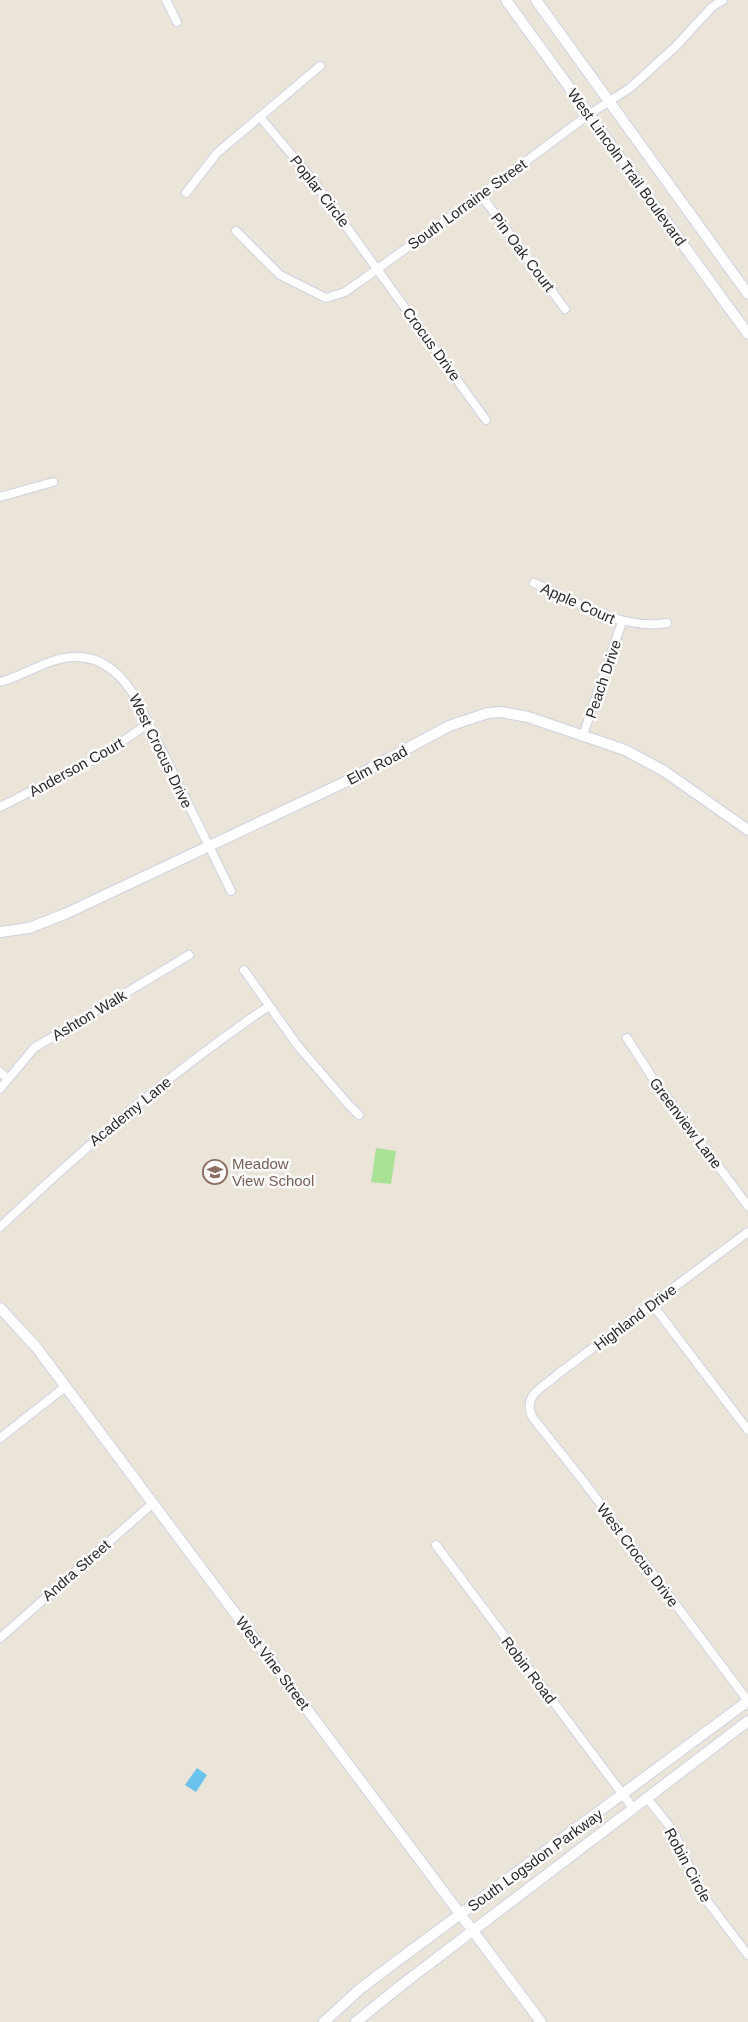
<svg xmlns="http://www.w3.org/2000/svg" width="748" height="2022" font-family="Arial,sans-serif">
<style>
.green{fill:#aae295}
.water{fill:#6bc3ed}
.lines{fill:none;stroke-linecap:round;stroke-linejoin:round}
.street-casing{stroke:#ced1e1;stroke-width:10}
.secondary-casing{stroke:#ced1e1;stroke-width:12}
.street{stroke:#fff;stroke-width:8}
.secondary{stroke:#fff;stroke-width:10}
.labels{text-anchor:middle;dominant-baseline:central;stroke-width:5;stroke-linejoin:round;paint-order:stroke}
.street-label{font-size:15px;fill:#282828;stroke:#fff}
.education-label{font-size:15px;fill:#785e54;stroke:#fff;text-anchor:start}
</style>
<rect width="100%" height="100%" fill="#eae4d9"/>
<polygon class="green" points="376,1148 396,1151 391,1184 371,1182"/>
<polygon class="water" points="197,1768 207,1775 196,1792 185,1785"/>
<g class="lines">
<defs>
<g id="street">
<polyline points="166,0 177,22"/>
<polyline points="260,117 312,179 486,420"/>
<polyline points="186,193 217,153 320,66"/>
<polyline points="481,195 565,309"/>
<polyline points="236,231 280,275 326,298 345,292 481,195 588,115 630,88 675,47 712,7 723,0"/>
<polyline points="0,497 53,482"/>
<path d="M534 583C575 601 622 631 667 623"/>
<path d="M0 682C17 678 31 669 47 663 90 646 119 666 139 704L231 891"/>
<polyline points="583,735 622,622"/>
<polyline points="0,807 101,756 149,723"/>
<polyline points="244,970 298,1046 348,1104 359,1115"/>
<polyline points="627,1038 652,1077 748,1206"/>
<polyline points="0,1072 8,1079"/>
<polyline points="0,1089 34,1048 189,955"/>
<path d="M0 1227C85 1147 172 1071 269 1006"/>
<path d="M748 1232 558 1374C543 1388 521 1395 533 1418L584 1482 748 1701"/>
<polyline points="652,1304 748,1430"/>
<polyline points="0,1438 65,1387"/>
<polyline points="436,1545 633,1808"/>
<polyline points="0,1638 153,1503"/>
<polyline points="647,1798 674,1832 701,1893 748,1955"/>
</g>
<g id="secondary">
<polyline points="506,0 748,334"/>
<polyline points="536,0 748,294"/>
<polyline points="0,932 29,928 65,914 345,782 449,726 488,713 501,712 528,717 625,750 664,771 748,830"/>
<polyline points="0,1308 36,1347 541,2022"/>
<polyline points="324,2022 360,1989 397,1961 748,1701"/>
<polyline points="356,2022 399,1987 748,1721"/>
</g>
</defs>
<use href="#street" class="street-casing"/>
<use href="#secondary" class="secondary-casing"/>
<use href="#street" class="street"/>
<use href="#secondary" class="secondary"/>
</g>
<defs>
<symbol id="school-ring" viewBox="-11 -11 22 22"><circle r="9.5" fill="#fff" stroke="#8d6e63" stroke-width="1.5"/><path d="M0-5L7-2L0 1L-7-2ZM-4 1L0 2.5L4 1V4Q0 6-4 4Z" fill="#8d6e63"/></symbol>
</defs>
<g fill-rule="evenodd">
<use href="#school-ring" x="201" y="1158" width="28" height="28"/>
</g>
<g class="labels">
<g class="street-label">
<text transform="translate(627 167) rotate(54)">West Lincoln Trail Boulevard</text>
<text transform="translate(320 191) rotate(52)">Poplar Circle</text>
<text transform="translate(467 204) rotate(-36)">South Lorraine Street</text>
<text transform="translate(523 252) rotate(53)">Pin Oak Court</text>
<text transform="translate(432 344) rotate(54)">Crocus Drive</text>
<text transform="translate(578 603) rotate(24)">Apple Court</text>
<text transform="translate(603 679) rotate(-71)">Peach Drive</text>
<text transform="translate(161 751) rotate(64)">West Crocus Drive</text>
<text transform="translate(377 765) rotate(-28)">Elm Road</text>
<text transform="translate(76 767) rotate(-29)">Anderson Court</text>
<text transform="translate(89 1015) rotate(-31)">Ashton Walk</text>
<text transform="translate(130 1111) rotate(-39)">Academy Lane</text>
<text transform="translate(686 1123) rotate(53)">Greenview Lane</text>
<text transform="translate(635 1317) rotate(-37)">Highland Drive</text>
<text transform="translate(638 1555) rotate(53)">West Crocus Drive</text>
<text transform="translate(76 1570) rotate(-41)">Andra Street</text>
<text transform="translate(273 1663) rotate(53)">West Vine Street</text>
<text transform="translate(529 1670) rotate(53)">Robin Road</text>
<text transform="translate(535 1860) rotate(-36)">South Logsdon Parkway</text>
<text transform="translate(688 1865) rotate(62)">Robin Circle</text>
</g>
<g class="education-label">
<text x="232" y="1163">Meadow<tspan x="232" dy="17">View School</tspan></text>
</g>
</g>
</svg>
